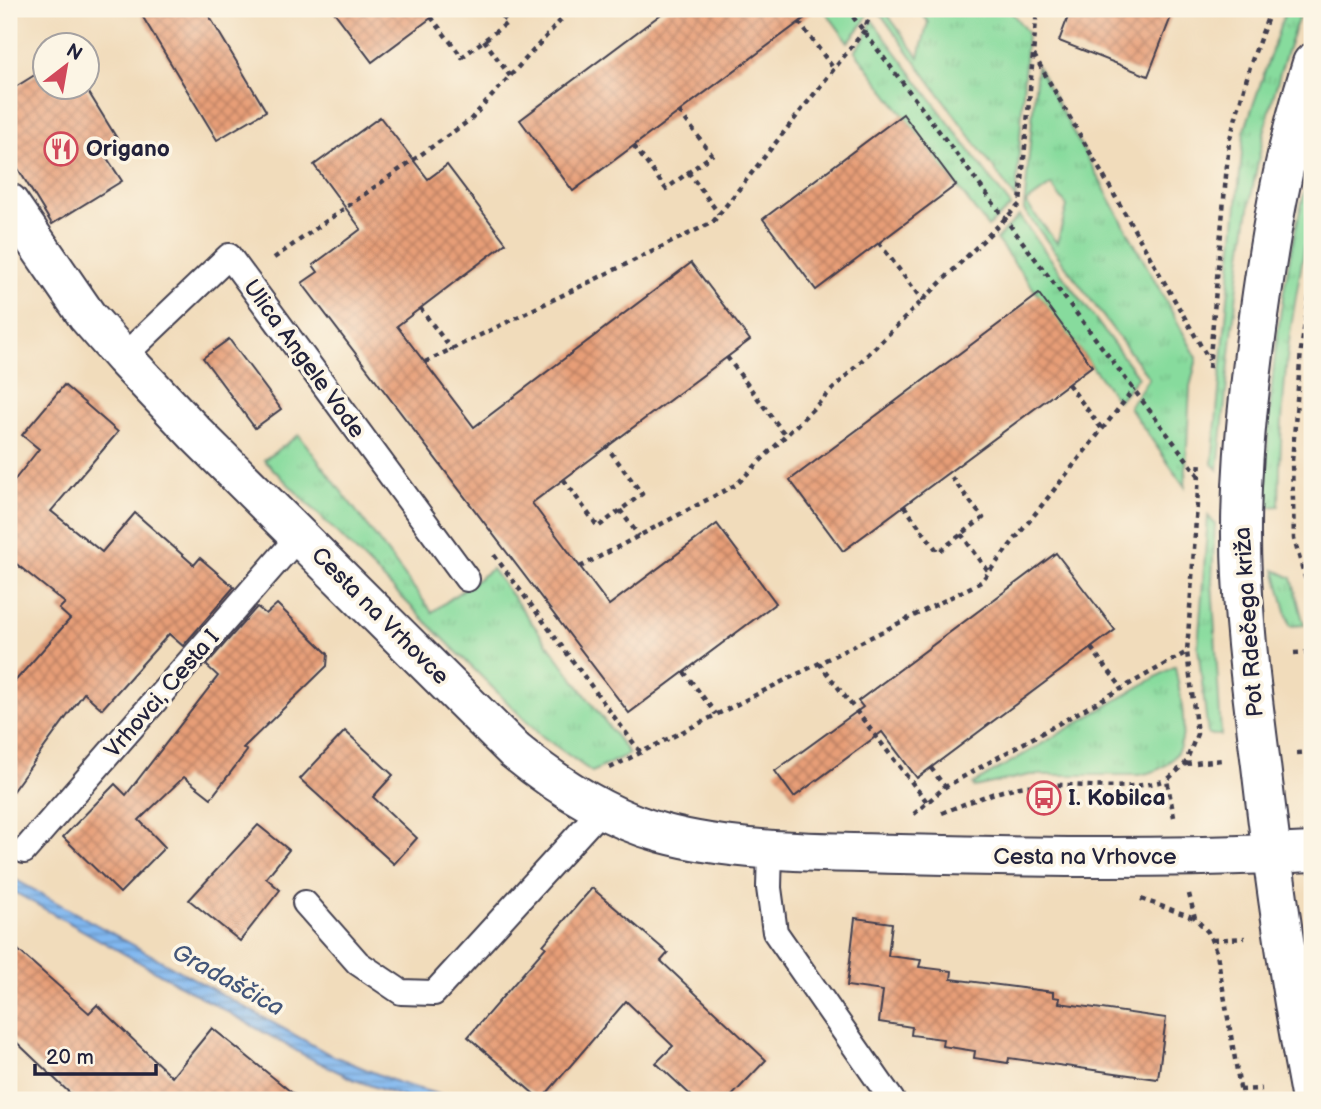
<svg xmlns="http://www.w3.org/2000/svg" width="1321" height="1109" font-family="'Balsamiq Sans',sans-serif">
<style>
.grass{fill:url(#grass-tufts);stroke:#547e6c;stroke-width:2;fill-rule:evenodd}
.water{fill:url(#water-rules);stroke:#526d96;stroke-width:2}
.building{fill:url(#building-cross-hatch)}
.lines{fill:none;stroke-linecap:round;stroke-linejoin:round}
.lane-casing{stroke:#413e4e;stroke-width:28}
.street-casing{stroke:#413e4e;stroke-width:42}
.secondary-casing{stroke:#413e4e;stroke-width:42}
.path{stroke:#413e4e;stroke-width:4.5;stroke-dasharray:5 5;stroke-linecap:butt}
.lane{stroke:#fff;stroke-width:24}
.street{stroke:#fff;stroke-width:38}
.secondary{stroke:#fff;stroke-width:38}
.labels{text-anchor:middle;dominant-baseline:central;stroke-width:7;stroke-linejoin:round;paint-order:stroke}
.poi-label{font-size:23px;font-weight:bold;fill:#22223b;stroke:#fcf5e5;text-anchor:start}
.street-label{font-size:23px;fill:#22223b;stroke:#fcf5e5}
.water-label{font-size:24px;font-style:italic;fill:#43567a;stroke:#fcf5e5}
</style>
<defs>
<pattern id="grass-tufts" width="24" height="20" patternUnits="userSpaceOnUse" patternTransform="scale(1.75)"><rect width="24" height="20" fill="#87db9d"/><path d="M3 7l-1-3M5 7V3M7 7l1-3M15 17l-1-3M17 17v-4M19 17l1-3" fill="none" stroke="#74bc88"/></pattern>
<pattern id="water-rules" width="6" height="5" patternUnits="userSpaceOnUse" patternTransform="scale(1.75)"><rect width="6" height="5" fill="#81b8f0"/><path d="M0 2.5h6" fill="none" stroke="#6995c4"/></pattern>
<pattern id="building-cross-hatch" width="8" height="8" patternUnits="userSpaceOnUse" patternTransform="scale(1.75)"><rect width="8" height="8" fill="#e79e77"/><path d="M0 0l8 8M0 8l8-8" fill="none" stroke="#bb8063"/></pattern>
</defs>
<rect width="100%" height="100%" fill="#fcf5e5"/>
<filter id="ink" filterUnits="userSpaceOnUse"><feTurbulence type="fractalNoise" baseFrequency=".0143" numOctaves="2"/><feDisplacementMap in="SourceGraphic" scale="14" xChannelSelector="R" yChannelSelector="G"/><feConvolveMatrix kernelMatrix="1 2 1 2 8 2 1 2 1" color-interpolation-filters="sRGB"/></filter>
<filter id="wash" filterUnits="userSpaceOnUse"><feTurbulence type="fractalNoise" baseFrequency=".00686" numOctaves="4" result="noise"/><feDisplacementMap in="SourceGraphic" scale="28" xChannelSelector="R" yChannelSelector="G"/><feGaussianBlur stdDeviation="1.57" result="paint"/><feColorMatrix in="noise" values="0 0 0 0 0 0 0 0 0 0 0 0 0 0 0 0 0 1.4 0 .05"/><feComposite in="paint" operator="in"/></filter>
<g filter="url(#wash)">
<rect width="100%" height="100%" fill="#f1dcbb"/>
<g class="grass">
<polygon points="824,9 863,9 867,14 863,24 848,42"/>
<polygon points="877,9 896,9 887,14 919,57 928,22 919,9 1009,9 1027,32 1016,199"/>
<path d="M1286 9H1302C1244 157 1235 314 1218 470L1212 464 1244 132Z"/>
<polygon points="872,20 1011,206 988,227 855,51 865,38"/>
<path d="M1037 66 1197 358 1190 387 1185 487 1129 407 1149 378 1024 210ZM1051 185 1067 206 1057 243 1026 203Z"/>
<path d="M1312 164C1312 222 1298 277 1290 334 1282 391 1280 449 1279 506L1265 507C1268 390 1280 277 1312 164Z"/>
<polygon points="1019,216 1138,377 1118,401 996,239"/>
<polygon points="299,435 432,612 492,569 629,754 592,772 539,734 516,711 264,460"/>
<polygon points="1208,516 1215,524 1212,581 1221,735 1208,735 1198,647"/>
<polygon points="1275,570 1292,578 1304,625 1290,626"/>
<path d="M1175 666C1182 710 1201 765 1139 775H1030L974 787 973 784Z"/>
</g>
<polygon class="water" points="9,876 329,1054 399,1083 458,1100 412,1100 355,1080 306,1056 9,889"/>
<g id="blocks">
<g class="building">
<polygon points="138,9 205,9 266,111 217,140"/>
<polygon points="332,9 443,9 372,62"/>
<polygon points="668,9 817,9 573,191 520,120"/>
<polygon points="1071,9 1174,9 1148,76 1059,41"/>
<polygon points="46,68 46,88 86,88 121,145 105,155 122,181 52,224 9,154 9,91"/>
<polygon points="903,114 956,185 816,290 763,219"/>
<polygon points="380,117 428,179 447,165 506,243 397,326 474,427 691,263 750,340 532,503 609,605 717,524 776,603 629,713 302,283 318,272 313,265 361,229 314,165"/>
<polygon points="1039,294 1092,366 843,551 790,480"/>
<polygon points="229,339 281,409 255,428 203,358"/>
<polygon points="64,385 118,432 51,511 102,552 135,513 194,565 200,558 234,587 183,646 169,634 102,709 84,693 9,796 9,688 70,619 59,609 65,603 9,558 9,487 39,449 22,435"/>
<polygon points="1056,553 1115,630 917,778 882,732 794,797 775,771 863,707 858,701"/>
<polygon points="277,604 328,654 327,666 243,748 247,751 211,798 184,777 139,820 165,847 120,893 63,837 115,784 126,795 218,676 206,665 257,607 266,614"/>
<polygon points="345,731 393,775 373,797 417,838 394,864 300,779"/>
<polygon points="258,825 289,850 266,878 280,890 240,941 189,900"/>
<polygon points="592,888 668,953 661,961 766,1060 728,1100 696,1100 656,1063 673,1046 626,1001 541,1100 468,1037 546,947 543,945"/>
<polygon points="855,918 892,923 888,956 921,960 919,967 952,971 951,979 1053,992 1053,997 1060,998 1059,1003 1166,1018 1158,1079 1009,1058 1008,1063 974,1058 975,1051 942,1046 943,1039 911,1035 912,1027 879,1022 883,991 847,986"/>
<polygon points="9,942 89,1013 97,1005 172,1077 212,1028 301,1100 77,1100 9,1035"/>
</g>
</g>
</g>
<g filter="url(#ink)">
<use href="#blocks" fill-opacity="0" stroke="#413e4e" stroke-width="2"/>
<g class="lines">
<defs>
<g id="lane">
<polyline points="123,357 229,256 467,579"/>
<polyline points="770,847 769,888 775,932 892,1100"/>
<polyline points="24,851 299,536"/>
<polyline points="305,903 358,963 401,992 434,993 602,809"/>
</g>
<polyline id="street" points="1271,854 1312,852"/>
<g id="secondary">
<path d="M9 203 87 316 123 357 196 434 515 751C558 786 607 818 662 833 735 853 825 852 900 854 1024 857 1147 859 1271 854"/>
<path d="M1311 1100C1290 989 1274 878 1261 765 1253 702 1245 639 1242 576 1238 496 1246 416 1256 338 1268 245 1283 153 1312 63"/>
</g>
</defs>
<use href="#lane" class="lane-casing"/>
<use href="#street" class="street-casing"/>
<use href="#secondary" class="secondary-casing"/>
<g class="path">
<polyline points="847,9 1199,476"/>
<polyline points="431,17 462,57 507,23 496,9"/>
<polyline points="799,22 834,69"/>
<polyline points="484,40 510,76"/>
<polyline points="1034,55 1209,360"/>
<polyline points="634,146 666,189 712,155 679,111"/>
<polyline points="688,172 719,214"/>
<polyline points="879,243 923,301"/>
<polyline points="274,258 470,120 571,9"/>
<polyline points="1312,277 1301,350 1292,462 1294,539 1312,602"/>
<polyline points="420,308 452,350"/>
<polyline points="727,357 786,436"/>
<polyline points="425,362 713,222 864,31 872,9"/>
<polyline points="1209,368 1229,142 1251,63 1271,9"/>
<polyline points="1068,384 1102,429"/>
<polyline points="564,480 598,527 642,494 607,447"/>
<polyline points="904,506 938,552 983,518 948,473"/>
<polyline points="620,510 639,536"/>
<polyline points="961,534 989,572"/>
<polyline points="494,555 641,753"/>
<polyline points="580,567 737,484 1020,204 1037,9"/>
<polyline points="1091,648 1122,688"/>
<polyline points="1294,653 1312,652"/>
<polyline points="819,663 927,802"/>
<polyline points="684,672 716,714"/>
<polyline points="1297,753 1312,752"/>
<polyline points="1186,764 1222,760"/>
<polyline points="610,768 981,582 1134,389"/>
<polyline points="931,768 945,787"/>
<path d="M942 813C969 802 997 790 1026 786 1073 781 1120 794 1167 780"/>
<polyline points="914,814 945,787 1187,652"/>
<polyline points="1174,817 1167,780 1185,764 1197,734 1187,652 1200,460"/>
<polyline points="1189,894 1195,918 1208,932 1217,954 1242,1100"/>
<polyline points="1141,899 1195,918"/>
<polyline points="1213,940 1245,938"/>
<polyline points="1240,1090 1262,1089"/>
</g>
<use href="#lane" class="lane"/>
<use href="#street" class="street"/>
<use href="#secondary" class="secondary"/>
</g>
</g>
<defs>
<symbol id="restaurant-ring" viewBox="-11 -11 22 22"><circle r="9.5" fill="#fcf5e5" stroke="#d1495b" stroke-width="1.5"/><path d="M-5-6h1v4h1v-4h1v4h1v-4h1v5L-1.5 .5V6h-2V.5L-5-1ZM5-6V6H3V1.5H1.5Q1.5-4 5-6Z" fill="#d1495b"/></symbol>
<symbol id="bus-ring" viewBox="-11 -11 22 22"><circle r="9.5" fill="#fcf5e5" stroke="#d1495b" stroke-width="1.5"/><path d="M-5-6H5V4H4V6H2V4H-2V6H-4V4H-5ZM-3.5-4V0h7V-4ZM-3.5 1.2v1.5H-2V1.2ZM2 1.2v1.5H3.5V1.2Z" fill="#d1495b"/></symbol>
</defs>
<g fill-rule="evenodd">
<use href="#restaurant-ring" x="42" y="130" width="38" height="38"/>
<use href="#bus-ring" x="1025" y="779" width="38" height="38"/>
</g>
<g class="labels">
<g class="poi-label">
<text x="86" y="149">Origano</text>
<text x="1068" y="798">I. Kobilca</text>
</g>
<g class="street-label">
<text transform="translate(304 359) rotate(54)">Ulica Angele Vode</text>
<text transform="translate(380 616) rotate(45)">Cesta na Vrhovce</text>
<text transform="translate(1249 622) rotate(-94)">Pot Rdečega križa</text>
<text transform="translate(162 694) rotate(-49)">Vrhovci, Cesta I</text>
<text x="1085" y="857">Cesta na Vrhovce</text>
</g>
<g class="water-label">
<text transform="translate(228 980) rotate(29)">Gradaščica</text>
</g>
</g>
<rect width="1321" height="1109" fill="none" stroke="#fcf5e5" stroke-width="35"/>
<g transform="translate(66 66) rotate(31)"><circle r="33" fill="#fcf5e5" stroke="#a5a1a1" stroke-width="2"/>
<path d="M0-5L12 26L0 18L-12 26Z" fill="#d1495b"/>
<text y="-10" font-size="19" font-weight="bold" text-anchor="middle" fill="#22223b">N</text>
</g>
<path d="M35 1064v10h121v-10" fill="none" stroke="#22223b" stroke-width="3.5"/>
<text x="46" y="1064" font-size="21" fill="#22223b" stroke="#fcf5e5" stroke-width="5" paint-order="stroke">20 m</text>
</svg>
